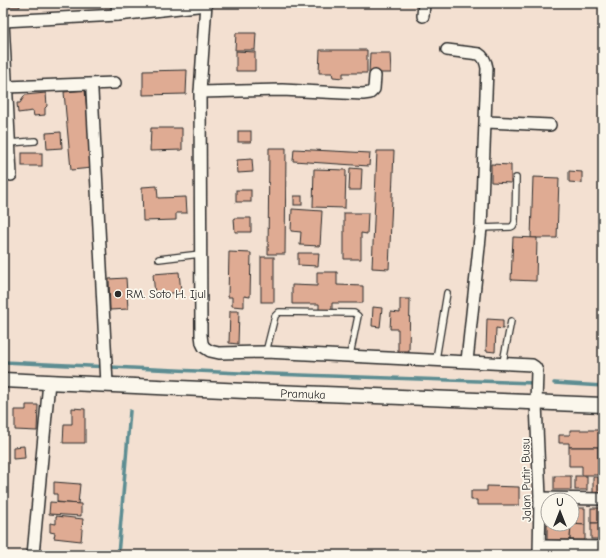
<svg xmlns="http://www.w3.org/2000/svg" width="606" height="558" font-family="'Comic Neue',sans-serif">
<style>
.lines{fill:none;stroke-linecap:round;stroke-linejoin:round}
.stream{stroke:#5d8d92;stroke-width:3.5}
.building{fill:#dfab93;stroke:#2b2b2b}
.service-casing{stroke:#2b2b2b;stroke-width:8}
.minor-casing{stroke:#2b2b2b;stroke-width:14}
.tertiary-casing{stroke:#2b2b2b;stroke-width:17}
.service{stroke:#fbf7ec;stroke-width:5.5}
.minor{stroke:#fbf7ec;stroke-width:11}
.tertiary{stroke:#fbf7ec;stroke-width:14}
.poi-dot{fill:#2b2b2b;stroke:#fbf7ec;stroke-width:1.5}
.labels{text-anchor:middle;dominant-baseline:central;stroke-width:3.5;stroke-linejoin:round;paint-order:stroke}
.poi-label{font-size:12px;fill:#2b2b2b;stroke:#fbf7ec;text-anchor:start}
.street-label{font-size:12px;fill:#2b2b2b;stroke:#fbf7ec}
</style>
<rect width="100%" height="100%" fill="#f3e0d1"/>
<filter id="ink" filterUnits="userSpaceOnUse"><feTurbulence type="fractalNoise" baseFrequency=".025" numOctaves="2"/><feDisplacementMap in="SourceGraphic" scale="8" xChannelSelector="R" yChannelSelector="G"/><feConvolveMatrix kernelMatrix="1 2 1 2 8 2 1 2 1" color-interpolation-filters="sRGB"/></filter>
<g filter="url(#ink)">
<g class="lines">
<g class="stream">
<polyline points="3,362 240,373 535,383"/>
<polyline points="554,383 603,386"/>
<polyline points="118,555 130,411"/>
</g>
</g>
<g class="building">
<polygon points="4,3 19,3 20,7 4,7"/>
<polygon points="236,33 256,33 255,50 235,50"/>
<polygon points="320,50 367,50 367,73 343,73 343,78 333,77 332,73 319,73"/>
<polygon points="236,51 255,52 255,71 236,71"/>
<polygon points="370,53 390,53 391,73 369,73"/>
<polygon points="187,70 186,94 143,95 143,71"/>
<polygon points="85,90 92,168 71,170 64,92"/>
<polygon points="46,93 47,106 45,108 45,115 34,116 33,111 18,113 17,103 20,103 25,95"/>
<polygon points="151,128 182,128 182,150 150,151"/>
<rect x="238" y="131" width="13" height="11"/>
<polygon points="61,132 62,148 47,149 46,133"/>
<polygon points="269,148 286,148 285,254 268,254"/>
<polygon points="294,149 370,153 369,166 293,161"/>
<polygon points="377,151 394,151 389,269 372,268"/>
<rect x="22" y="153" width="20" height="13"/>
<polygon points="252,159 253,172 238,173 237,160"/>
<polygon points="491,164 511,165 511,183 491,182"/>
<polygon points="350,168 362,169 361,190 349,190"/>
<polygon points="314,169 346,170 345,208 313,207"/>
<polygon points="569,171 582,172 582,183 569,182"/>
<polygon points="533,177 559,178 557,238 531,238"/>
<polygon points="157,186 158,198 186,197 187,213 176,213 176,220 143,221 142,187"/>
<rect x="236" y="190" width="15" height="12"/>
<rect x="294" y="196" width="8" height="9"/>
<polygon points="292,209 322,211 320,246 300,245 301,232 291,231"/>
<polygon points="344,213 368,213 367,234 361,233 361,259 344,259"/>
<polygon points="234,218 251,218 251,232 235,232"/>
<polygon points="513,237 537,238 536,281 511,280"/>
<polygon points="229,252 251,253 250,297 244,296 244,307 232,306 232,297 228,297"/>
<polygon points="298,253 319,253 318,266 298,265"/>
<rect x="261" y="257" width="13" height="45"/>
<polygon points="179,272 181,292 155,295 153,274"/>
<polygon points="317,272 337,272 337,285 363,286 363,303 332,303 332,310 319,310 319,304 292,304 292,285 317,286"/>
<polygon points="126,278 128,309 110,310 109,279"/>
<polygon points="400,299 410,299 409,351 398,351 398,329 390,329 391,312 400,313"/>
<polygon points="373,307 382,308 380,327 372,326"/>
<polygon points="230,311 239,311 238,344 229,343"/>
<polygon points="487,319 503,320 503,329 496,328 495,352 486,351"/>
<polygon points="26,405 38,405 37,431 15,430 15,410 26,410"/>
<polygon points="72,408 85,409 85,443 63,443 64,424 72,424"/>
<polygon points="570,430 603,430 603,447 569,447 569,443 559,443 559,435 570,435"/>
<polygon points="24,446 25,458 13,459 13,447"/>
<polygon points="569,447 598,447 598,475 582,475 582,466 569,466"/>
<rect x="554" y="476" width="17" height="14"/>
<rect x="575" y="476" width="12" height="14"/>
<rect x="593" y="477" width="10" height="17"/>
<polygon points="54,482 80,484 78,504 57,502 57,494 54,494"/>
<polygon points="487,486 519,487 519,505 477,505 477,500 471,500 471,491 487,491"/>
<polygon points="50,502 81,504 81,516 49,514"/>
<polygon points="577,508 585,508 585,525 576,524"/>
<rect x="591" y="508" width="11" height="15"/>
<polygon points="56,516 83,519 81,541 54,538 55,533 50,532 50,523 56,524"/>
<rect x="591" y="523" width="11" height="16"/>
<polygon points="547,524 571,524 570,540 547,540"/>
<polygon points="571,524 585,525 585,540 570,540"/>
</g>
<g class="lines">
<defs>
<g id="service">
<polyline points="9,143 35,141"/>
<polyline points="481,228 511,227 513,226 515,222 516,178"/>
<polyline points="159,259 200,254"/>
<polyline points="266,352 275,316 279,312 354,313 358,316 350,355"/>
<polyline points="436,359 447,293"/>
<polyline points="503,362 511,321"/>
</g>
<g id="minor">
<polyline points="117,3 118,15"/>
<polyline points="206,3 200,92 201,335 202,343 204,347 210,351 219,353 266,352 532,365 535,367 537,371 536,403 540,498 539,555"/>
<polyline points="423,16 424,3"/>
<polyline points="3,21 118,15 206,5"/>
<polyline points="3,21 11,175"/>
<path d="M447 50 479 54C484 57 486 62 487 68L481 228 467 361"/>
<polyline points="6,87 115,83"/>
<polyline points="92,91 107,384"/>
<polyline points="200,92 282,90 363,94 370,93 374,89 375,76"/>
<polyline points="486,122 550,125"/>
<polyline points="540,498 603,499"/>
<polyline points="540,546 603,547"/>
<polyline points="33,555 49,382"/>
</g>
<polyline id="tertiary" points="3,380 246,391 603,405"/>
</defs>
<use href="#service" class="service-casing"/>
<use href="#minor" class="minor-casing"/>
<use href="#tertiary" class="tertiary-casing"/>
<use href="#service" class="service"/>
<use href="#minor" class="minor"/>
<use href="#tertiary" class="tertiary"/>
</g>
</g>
<circle class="poi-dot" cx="118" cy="294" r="4"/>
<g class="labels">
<g class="poi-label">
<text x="126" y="294">RM. Soto H. Ijul</text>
</g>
<g class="street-label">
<text transform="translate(303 394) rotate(2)">Pramuka</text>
<text transform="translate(526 480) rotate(-91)">Jalan Putir Busu</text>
</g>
</g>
<rect width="606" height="558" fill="none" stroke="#fbf7ec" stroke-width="16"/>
<rect x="8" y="8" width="590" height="542" fill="none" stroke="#2b2b2b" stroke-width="1.5" filter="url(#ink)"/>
<g transform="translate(560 512)"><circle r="19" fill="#fbf7ec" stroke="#a8a59f"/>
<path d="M0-3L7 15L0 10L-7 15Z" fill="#2b2b2b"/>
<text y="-6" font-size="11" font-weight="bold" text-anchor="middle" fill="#2b2b2b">U</text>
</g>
</svg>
